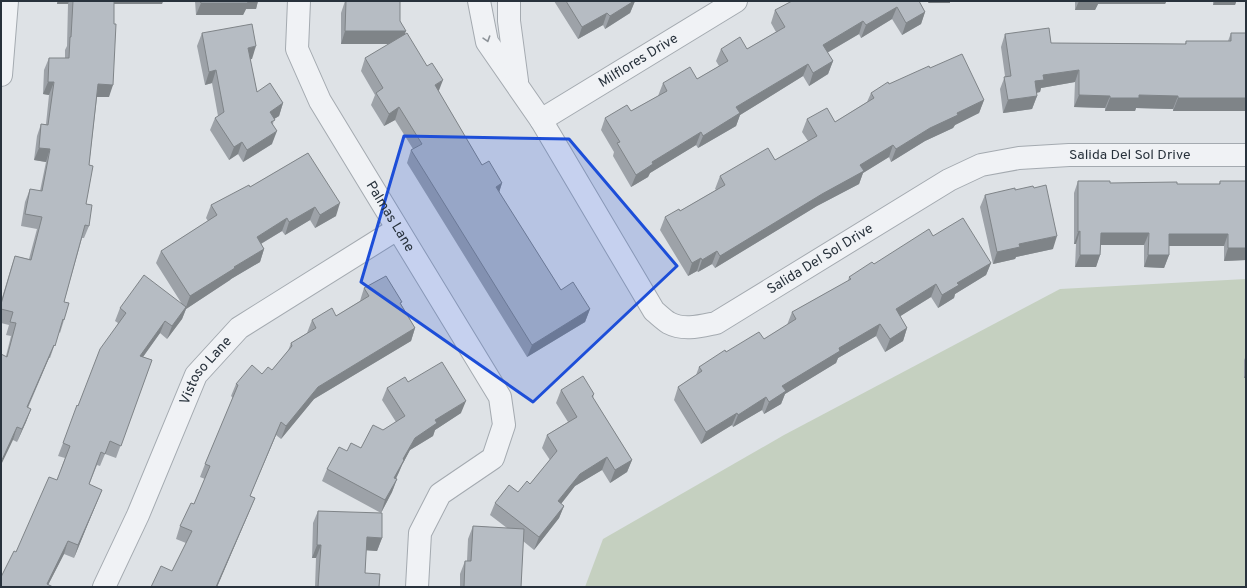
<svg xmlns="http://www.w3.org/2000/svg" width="1247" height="588" font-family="Overpass,sans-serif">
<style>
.green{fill:#c5d0c0}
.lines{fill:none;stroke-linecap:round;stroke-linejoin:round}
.minor-casing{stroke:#a4aab0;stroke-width:24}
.minor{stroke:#f0f2f5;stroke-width:22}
.wall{fill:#9da2a8}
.shaded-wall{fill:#7f8488}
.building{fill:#b6bcc3;stroke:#7f8488}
.oneway{stroke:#8c9298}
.marked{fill:#1d4ed8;fill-opacity:0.2;stroke:#1d4ed8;stroke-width:3;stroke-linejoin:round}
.labels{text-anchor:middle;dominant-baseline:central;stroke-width:3.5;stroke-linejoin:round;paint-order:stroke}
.street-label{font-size:14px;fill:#28323c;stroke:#edf1f4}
</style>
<rect width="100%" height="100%" fill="#dee2e6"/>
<polygon class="green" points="1246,279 1246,587 585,587 603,539 784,435 1060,289"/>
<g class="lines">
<defs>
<g id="minor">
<path id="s1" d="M299 1 297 49 320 101 500 397 504 425 493 458 440 494 420 533 417 587"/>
<path id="s2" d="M479 1 487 42 541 120 654 311C659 315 664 320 669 323 684 331 701 326 716 323L949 180 981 165 1019 158 1069 155H1246"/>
<polyline points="509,1 509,21 517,81"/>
<polyline points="1,75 7,1"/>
<path id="s3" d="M541 120 736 1"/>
<path id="s4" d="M104 587 138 515 196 375 239 328 397 229"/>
</g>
</defs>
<use href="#minor" class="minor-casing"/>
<use href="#minor" class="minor"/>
</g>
<g class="wall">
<polygon points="57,1 163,1 162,4 114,4 109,97 97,97 89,165 86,204 89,226 84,238 82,238 64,302 64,320 60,333 59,332 50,358 49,358 28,408 31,409 26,422 17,442 13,440 6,356 11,336 6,335 9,325 1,323 1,301 11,268 15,256 29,259 37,229 21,226 25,202 30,189 40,191 46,162 34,160 37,136 41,124 46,124 49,95 43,94 44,70 49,58 65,58 65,50 67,46 68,4 57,4"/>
<polygon points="195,1 258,1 256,9 246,9 243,15 196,15"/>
<polygon points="345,1 400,21 405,35 482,165 502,183 499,192 561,290 590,309 585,322 527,357 407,163 411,150 413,149 395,120 384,126 371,105 375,95 361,71 365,58 390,44 341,44 341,13"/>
<polygon points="554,1 635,1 630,13 605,29 603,25 578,39"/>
<polygon points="919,1 925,12 921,24 902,35 892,19 861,38 859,34 827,53 833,61 828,74 809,86 803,76 740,115 736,126 698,148 696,145 650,173 648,177 631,187 613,156 614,152 601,130 605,118 631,111 658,96 663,83 697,79 719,66 716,61 721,49 747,49 776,32 771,23 775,10"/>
<polygon points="1075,1 1246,1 1236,2 1235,5 1213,5 1213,2 1166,2 1165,4 1098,4 1095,10 1075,10"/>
<polygon points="202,33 252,59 250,59 257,92 283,103 279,116 274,119 273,124 272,144 243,162 238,154 229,160 210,130 215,118 218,116 212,83 205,85 197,46"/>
<polygon points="1231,33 1246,111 1173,111 1173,109 1136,108 1135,111 1105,111 1105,108 1074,107 1075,82 1041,88 1040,92 1036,93 1037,96 1032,109 1003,113 1000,89 1005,76 1001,47 1005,34 1051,43 1185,44 1186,41 1228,41"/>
<polygon points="930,68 984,100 979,113 955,125 953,128 925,141 891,162 889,157 863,173 859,184 817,206 715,268 712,264 698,272 697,271 688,276 660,230 665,217 680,211 716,190 715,189 720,176 775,160 808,141 802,132 807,119 835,122 867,102 871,93 889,84"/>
<polygon points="308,153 336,216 315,228 310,220 285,235 282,231 261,244 264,249 260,262 231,279 230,280 186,309 182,319 167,339 160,333 143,357 152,360 116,458 105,454 100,466 97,465 89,485 102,490 85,531 74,558 64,554 48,585 1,587 16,552 57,480 65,458 58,456 63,443 78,406 118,323 115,321 120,308 182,304 156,263 161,251 208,221 206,218 211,205 250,187"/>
<polygon points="1078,181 1110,183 1177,184 1219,184 1220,181 1246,181 1246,260 1224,261 1224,246 1169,246 1169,255 1164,268 1144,267 1144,245 1101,245 1100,255 1096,267 1075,267 1076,244 1074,244 1074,193"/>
<polygon points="1015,190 1053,249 1016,257 1015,259 993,264 980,207 985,195"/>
<polygon points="933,236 991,263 986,275 955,294 954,298 938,308 931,297 900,316 907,328 903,341 885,352 876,336 838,358 836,363 785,394 781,404 764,414 762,410 733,427 732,425 701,444 674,400 678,387 696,375 699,367 726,352 764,339 787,325 792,312 848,281 849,277 874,264"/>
<polygon points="364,288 401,304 415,328 411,341 314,399 281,439 276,435 250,496 255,498 250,510 217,587 151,587 172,571 186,543 176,539 180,526 194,504 205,479 200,477 205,464 233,398 231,396 236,384 262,374 272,370 288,351 291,343 307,333 312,320 336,316 360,301"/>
<polygon points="1246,356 1246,378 1244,378 1244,360"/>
<polygon points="408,382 461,413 435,430 433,436 410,450 402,465 396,479 397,479 392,492 381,513 322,481 327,469 347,451 361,448 383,430 396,422 382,400 387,388"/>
<polygon points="561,390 594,394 593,398 632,460 627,472 610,483 602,470 575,486 561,504 564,506 559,518 534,550 523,541 521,587 460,587 460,574 465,561 467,561 468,539 473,526 507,528 490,515 495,503 518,492 530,484 550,460 542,448 547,435 568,422 556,403"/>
<polygon points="318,511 382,538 377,551 366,550 365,573 379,587 315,587 316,558 312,558 313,523"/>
</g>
<g class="shaded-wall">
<polygon points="58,1 69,1 68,4 57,4"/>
<polygon points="111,1 163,1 162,4 110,4"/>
<polygon points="245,1 258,1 256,9 246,9 243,15 196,15 201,3"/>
<polygon points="634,1 635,1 630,13 605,29 610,16"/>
<polygon points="929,1 950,1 950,3 928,3"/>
<polygon points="994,1 1023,1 1023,2"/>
<polygon points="1079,1 1213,1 1213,2 1166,2 1165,4 1098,4 1095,10 1075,10"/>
<polygon points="1215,1 1246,1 1246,2 1236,2 1235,5 1213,5"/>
<polygon points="897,7 892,19 861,38 866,25"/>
<polygon points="925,12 921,24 902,35 906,23"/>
<polygon points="607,13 603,25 578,39 582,27"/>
<polygon points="863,21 859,34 818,58 823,45"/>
<polygon points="345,31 406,31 401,44 341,44"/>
<polygon points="256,46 252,59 244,60 248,48"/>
<polygon points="833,61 828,74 809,86 813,73"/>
<polygon points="808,64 803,76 740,115 736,126 698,148 703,136 736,107"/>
<polygon points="216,70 212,83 205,85 209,72"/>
<polygon points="1079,70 1075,82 1041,88 1040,92 1030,94 1035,81 1043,75"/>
<polygon points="443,80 438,93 435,85"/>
<polygon points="48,82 54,82 49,95 43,94"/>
<polygon points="98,84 113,85 109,97 94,97"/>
<polygon points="1079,95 1110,96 1105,108 1074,107"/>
<polygon points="1139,95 1178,96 1173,109 1136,108 1135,111 1105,111 1110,98"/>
<polygon points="1037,96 1032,109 1003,113 1008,100"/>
<polygon points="1178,98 1246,98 1246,111 1173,111"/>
<polygon points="984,100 979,113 955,125 953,128 925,141 891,162 896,149 930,128 957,113"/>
<polygon points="283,103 279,116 266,124 270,112"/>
<polygon points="399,107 395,120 384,126 389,114"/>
<polygon points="277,131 272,144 243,162 247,150"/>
<polygon points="701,132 696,145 650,173 648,177 631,187 636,175 652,162"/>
<polygon points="242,142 238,154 229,160 234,147"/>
<polygon points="893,145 889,157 863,173 859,184 817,206 715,268 720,256 860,165"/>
<polygon points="39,148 50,149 46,162 34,160"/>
<polygon points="502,183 498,196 496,187"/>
<polygon points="340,203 336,216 315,228 320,215"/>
<polygon points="315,207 310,220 285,235 289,222"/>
<polygon points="287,218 282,231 252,249 257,237"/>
<polygon points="1080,231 1076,244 1074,244 1078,232"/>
<polygon points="1101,233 1149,233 1144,245 1096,245"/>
<polygon points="1169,234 1228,234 1224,246 1164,246"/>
<polygon points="1057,236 1053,249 1016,257 1015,259 993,264 997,252 1019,244"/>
<polygon points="1228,248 1246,248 1246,260 1224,261"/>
<polygon points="264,249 260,262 231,279 230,280 186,309 182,319 167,339 172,326 186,307 190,296 234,267"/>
<polygon points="717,251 712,264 698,272 702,260"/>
<polygon points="1080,255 1100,255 1096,267 1075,267"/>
<polygon points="1148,255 1169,255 1164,268 1144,267"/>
<polygon points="701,258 697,271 688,276 692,263"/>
<polygon points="991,263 986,275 955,294 954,298 938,308 942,295 957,283"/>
<polygon points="936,284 931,297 891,322 896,309"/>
<polygon points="590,309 585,322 527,357 532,345"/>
<polygon points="165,321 160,333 135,368 140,356"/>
<polygon points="880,324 876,336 838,358 836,363 785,394 781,404 764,414 769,402 782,386 839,348"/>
<polygon points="415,328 411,341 314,399 281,439 286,426 318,387"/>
<polygon points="907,328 903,341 885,352 890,339"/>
<polygon points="54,345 49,358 22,420 27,407"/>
<polygon points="1246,373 1246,378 1244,378"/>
<polygon points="766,397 762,410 733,427 738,415"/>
<polygon points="466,401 461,413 435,430 433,436 410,450 402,465 399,472 390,490 394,478 403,459 415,438 435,420"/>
<polygon points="31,409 26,422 17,442 22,429"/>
<polygon points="737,413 732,425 701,444 706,432"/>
<polygon points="281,422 276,435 245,508 250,496"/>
<polygon points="17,427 13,440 1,465 1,462"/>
<polygon points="607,457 602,470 575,486 553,514 558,501 580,474"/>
<polygon points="632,460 627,472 610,483 615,470"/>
<polygon points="397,479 392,492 381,513 385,500"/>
<polygon points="102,490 85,531 74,558 78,545"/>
<polygon points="255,498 250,510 217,587 216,587"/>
<polygon points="564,506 559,518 534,550 539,537"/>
<polygon points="367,537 382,538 377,551 362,550"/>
<polygon points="68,541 64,554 47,587 47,584"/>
<polygon points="317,545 321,545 316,558 312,558"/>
</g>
<g class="building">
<polygon points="73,1 114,1 114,24 116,24 113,85 98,84 89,165 93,166 86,204 92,205 89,226 85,225 64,302 69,303 64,320 63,319 55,346 54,345 27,407 31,409 22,429 17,427 1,462 1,354 7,357 16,323 10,322 13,312 1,309 1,304 15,256 31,260 42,217 25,214 30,189 42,191 50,149 39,148 41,124 48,125 54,82 48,82 49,58 69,58 70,37 71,37"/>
<polygon points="200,1 247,1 248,3 201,3"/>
<polygon points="346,1 400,1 400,21 406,31 345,31"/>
<polygon points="566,1 634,1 610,16 607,13 582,27"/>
<polygon points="792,1 919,1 925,12 906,23 897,7 866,25 863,21 823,45 833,61 813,73 808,64 736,107 740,113 703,136 701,132 652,162 653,164 636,175 617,143 620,142 605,118 627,105 631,111 667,91 663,83 690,67 697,79 728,61 721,49 740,37 747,49 785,27 775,10"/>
<polygon points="252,24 256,46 248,48 257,92 270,83 283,103 270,112 275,120 271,122 277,131 247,150 242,142 234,147 215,118 224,112 216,70 209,72 202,33"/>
<polygon points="1049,28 1051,43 1186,44 1186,41 1231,41 1231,33 1246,33 1246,98 1178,98 1178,96 1139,95 1139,98 1110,98 1110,96 1079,95 1079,70 1043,75 1044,80 1035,81 1037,96 1008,100 1004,77 1011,76 1005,34"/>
<polygon points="407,33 427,66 432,63 443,80 435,85 482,165 489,161 502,183 496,187 561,290 573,282 590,309 532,345 411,150 422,144 399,107 389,114 376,93 383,88 365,58"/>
<polygon points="962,54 984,100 957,113 958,115 930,128 896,149 893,145 860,165 864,171 822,194 720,256 717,251 702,260 701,258 692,263 665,217 679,209 680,211 725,185 720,176 768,148 775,160 817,136 807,119 827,108 835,122 874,98 871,93 888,82 889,84 929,66 930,68"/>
<polygon points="308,153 340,203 320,215 315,207 289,222 287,218 257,237 264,249 234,267 235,268 190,296 161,251 217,215 211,205 249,185 250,187"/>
<polygon points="1078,181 1110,181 1110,183 1177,182 1177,184 1220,184 1220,181 1246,181 1246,248 1228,248 1228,234 1169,234 1169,255 1148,255 1149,233 1101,233 1100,255 1080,255 1080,231 1078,232"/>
<polygon points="1046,185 1057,236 1019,244 1020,247 997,252 985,195 1015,188 1015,190 1033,186 1034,188"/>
<polygon points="963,218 991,263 957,283 959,285 942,295 936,284 896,309 907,328 890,339 880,324 839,348 840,351 782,386 786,391 769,402 766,397 738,415 737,413 706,432 678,387 702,371 699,367 725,350 726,352 759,332 764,339 796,319 792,312 851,279 849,277 872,262 874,264 929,229 933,236"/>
<polygon points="144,275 186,307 172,326 165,321 140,356 152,360 121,446 110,441 105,454 101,452 89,484 102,490 78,545 68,541 47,584 53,587 1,587 1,577 14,551 16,552 49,477 57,480 70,446 63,443 77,405 78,406 100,349 126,313 120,308"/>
<polygon points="386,276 402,302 400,303 415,328 318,387 286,426 281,422 250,496 255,498 216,587 151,587 161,566 172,571 192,531 180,526 191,503 194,504 210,466 205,464 238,385 236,384 252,365 262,374 268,367 272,370 292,346 291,343 316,328 312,320 332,308 336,316 369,296 364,288"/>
<polygon points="442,362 466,401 435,420 437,423 415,438 403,459 404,460 394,478 397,479 385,500 327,469 339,447 347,451 351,443 361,448 373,425 383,430 405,416 387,388 405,377 408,382"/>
<polygon points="583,376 594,394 592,396 632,460 615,470 607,457 580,474 558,501 564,506 539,537 495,503 509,485 518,492 527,481 530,484 557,451 547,435 577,417 561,390"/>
<polygon points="318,511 382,513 382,538 367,537 365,573 380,574 379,587 318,587 321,545 317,545"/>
<polygon points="473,526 524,529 521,587 464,587 465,561 471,561"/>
</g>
<defs><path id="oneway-chevron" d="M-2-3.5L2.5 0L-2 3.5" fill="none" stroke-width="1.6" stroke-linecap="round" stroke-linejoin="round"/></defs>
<use class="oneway" href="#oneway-chevron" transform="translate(487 39) rotate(72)"/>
<path class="marked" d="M404 136 569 139 677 266 533 402 361 282Z"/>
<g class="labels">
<g class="street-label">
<text stroke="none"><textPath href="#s3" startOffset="114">Milflores Drive</textPath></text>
<text stroke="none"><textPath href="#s2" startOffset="884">Salida Del Sol Drive</textPath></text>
<text stroke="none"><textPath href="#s1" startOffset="240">Palmas Lane</textPath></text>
<text stroke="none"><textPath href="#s2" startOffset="548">Salida Del Sol Drive</textPath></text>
<text stroke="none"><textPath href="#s4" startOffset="240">Vistoso Lane</textPath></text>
</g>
</g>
<rect width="1247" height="588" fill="none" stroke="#28323c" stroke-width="4"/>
</svg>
